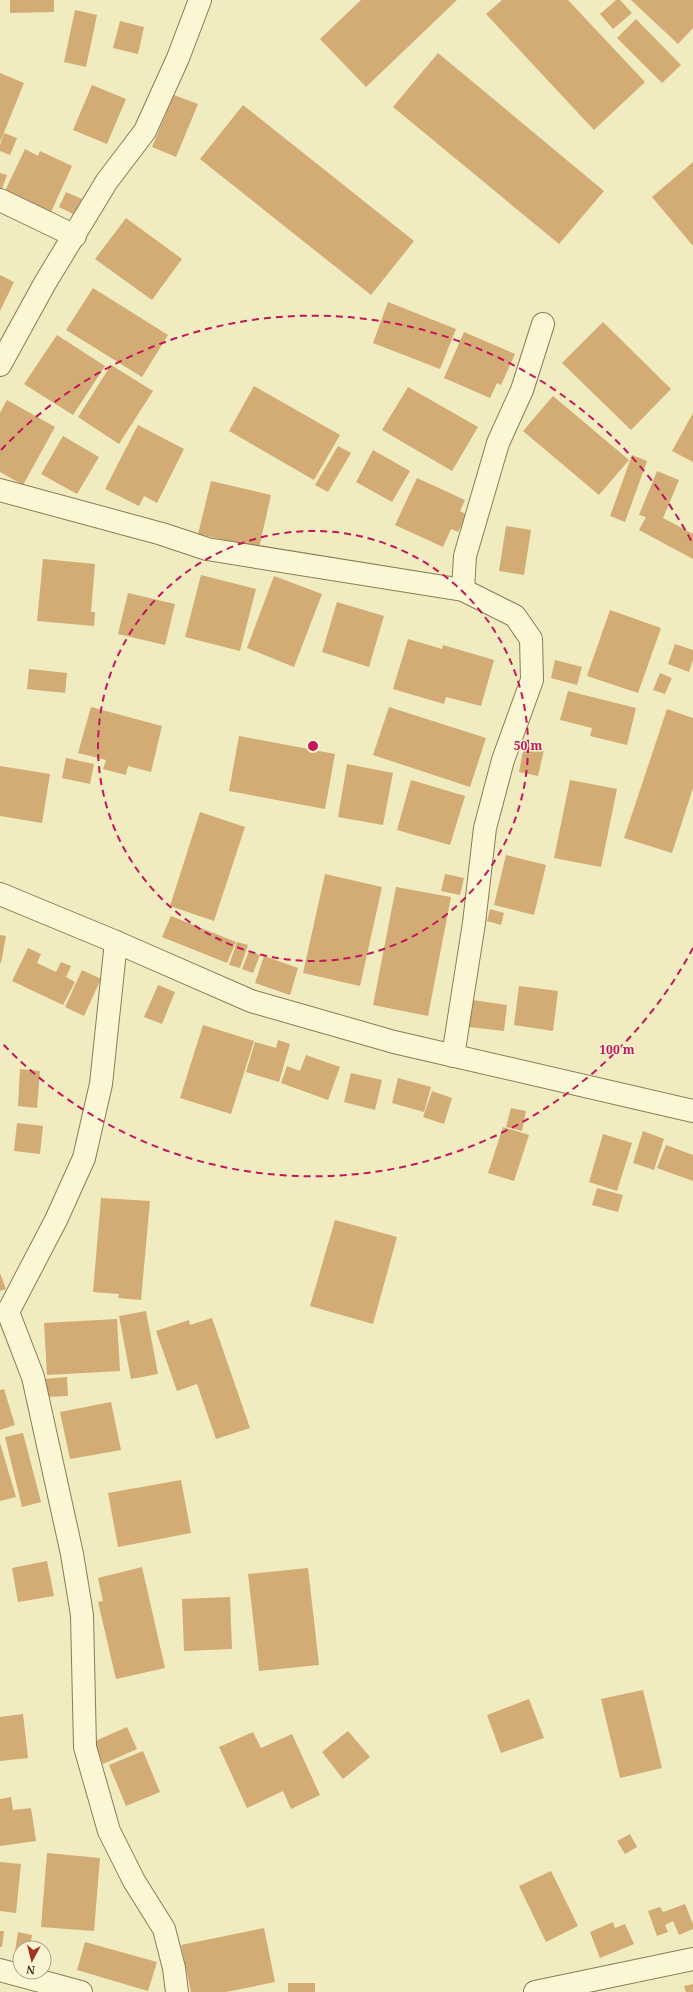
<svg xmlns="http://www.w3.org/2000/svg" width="693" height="1992" font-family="'Noto Serif',serif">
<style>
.building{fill:#d2ac74}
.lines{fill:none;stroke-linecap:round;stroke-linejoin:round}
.minor-casing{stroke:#8b7c57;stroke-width:24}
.minor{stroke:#fbf6d4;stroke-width:22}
.ring{fill:none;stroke:#c2185b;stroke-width:2;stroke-dasharray:7 5}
.centre{fill:#c2185b;stroke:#f8f3d1;stroke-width:2}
.ring-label{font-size:12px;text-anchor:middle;font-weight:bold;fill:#c2185b;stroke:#f8f3d1;stroke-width:3;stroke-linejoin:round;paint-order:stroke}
</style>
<rect width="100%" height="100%" fill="#f1ebc0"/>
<g class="building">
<polygon points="10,0 54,0 54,12 10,13"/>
<polygon points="361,0 457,0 366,87 320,39"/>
<polygon points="502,0 568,0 645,82 594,130 486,14"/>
<polygon points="616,0 620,0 632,13 613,29 600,14"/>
<polygon points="631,0 693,0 693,28 678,44"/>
<polygon points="75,10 97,15 86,67 64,62"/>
<polygon points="636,19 681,65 662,83 617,38"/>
<polygon points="120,21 144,27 138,54 113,48"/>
<polygon points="438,53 604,191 559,244 393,107"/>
<polygon points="0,73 24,83 0,142"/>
<polygon points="92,85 126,99 107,144 73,130"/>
<polygon points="174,95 198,104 176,157 152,147"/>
<polygon points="243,105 414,241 371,295 200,159"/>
<polygon points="4,133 17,138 10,155 0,151 0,145"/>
<polygon points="25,149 38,156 40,151 72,166 51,212 5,191"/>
<polygon points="693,162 693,246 652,197"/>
<polygon points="0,173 7,175 2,189 0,188"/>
<polygon points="66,192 82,199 75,215 59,207"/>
<polygon points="126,218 182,259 152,300 95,259"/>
<polygon points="0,275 14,282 0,311"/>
<polygon points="93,288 168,335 142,377 66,330"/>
<polygon points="388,302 456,329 440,369 373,343"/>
<polygon points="603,322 671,389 631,430 562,363"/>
<polygon points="464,332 515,354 501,385 497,383 490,398 444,378"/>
<polygon points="57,335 105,366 73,415 24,384"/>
<polygon points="111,365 153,391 119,444 78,417"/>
<polygon points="254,386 340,435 314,480 229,431"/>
<polygon points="408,387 478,427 452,471 382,430"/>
<polygon points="553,396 629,460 599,495 523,431"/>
<polygon points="7,400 55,427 23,485 0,472 0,413"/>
<polygon points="693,413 693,462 672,451"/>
<polygon points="138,425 184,449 157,503 144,496 139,506 105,489"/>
<polygon points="63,436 99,457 77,494 41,474"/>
<polygon points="338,446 351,453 328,492 315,485"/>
<polygon points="373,450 410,471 392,502 356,482"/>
<polygon points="632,455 647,461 625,522 610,516"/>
<polygon points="657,471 679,480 663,518 693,534 693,559 639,530 646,517 639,515"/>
<polygon points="417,478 465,500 460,511 467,515 458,532 451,529 443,547 395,525"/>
<polygon points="211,481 271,495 259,548 198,534"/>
<polygon points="506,526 531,530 524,575 499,571"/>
<polygon points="43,559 95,564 91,612 95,612 94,626 37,621"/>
<polygon points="201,575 256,589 240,651 185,637"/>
<polygon points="274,576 322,594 294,667 247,648"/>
<polygon points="128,593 175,604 165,645 118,634"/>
<polygon points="337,602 384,616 369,667 322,652"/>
<polygon points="610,610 661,628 638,693 587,676"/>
<polygon points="408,639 442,649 443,645 494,660 481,706 446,697 444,704 393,689"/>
<polygon points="675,644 693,650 693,660 689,672 668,664"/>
<polygon points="555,660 582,667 577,685 551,678"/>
<polygon points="29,669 67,673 65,693 27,689"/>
<polygon points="660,673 672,678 665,694 653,690"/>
<polygon points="568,691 636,708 627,745 590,736 592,728 560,720"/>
<polygon points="91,707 162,726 151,772 128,766 126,775 103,769 106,760 78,753"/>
<polygon points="389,707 486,738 470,787 373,755"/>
<polygon points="667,709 693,718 693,788 672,853 624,838"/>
<polygon points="239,736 335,754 325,809 229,791"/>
<polygon points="524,746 544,750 538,776 519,772"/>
<polygon points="66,758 94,764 90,784 62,778"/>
<polygon points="347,764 393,773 383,825 338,817"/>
<polygon points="0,766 50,774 42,823 0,816"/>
<polygon points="411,780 465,796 450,845 397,830"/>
<polygon points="570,780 617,789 601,867 554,858"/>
<polygon points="200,812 245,827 214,921 170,906"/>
<polygon points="506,855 546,865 534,915 494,905"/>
<polygon points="325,874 382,887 360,986 303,973"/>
<polygon points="445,874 464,878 460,895 441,891"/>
<polygon points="396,887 451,897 428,1016 373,1005"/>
<polygon points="490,909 504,913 501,925 487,921"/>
<polygon points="171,916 236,942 227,963 162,937"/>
<polygon points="0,935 6,936 1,963 0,963"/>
<polygon points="237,942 248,945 240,968 229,965"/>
<polygon points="28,948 41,954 37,963 56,972 61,962 71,966 66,977 75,982 63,1005 12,981"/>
<polygon points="249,951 260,955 253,973 242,969"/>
<polygon points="264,956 298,968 290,995 255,983"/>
<polygon points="82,970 101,979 84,1016 65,1007"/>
<polygon points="158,985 175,992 162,1024 144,1017"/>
<polygon points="519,986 558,991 553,1031 514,1025"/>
<polygon points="473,1000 507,1005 504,1031 469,1027"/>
<polygon points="203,1025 254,1041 231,1114 180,1098"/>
<polygon points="278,1040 290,1044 279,1082 246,1072 255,1042 276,1048"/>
<polygon points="306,1055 340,1067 328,1100 281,1083 287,1066 300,1071"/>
<polygon points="20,1069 40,1071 37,1108 18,1106"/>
<polygon points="351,1073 382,1080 375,1110 344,1102"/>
<polygon points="398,1078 431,1087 424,1112 392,1103"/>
<polygon points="432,1091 452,1098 444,1124 423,1117"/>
<polygon points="511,1108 526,1111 522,1131 506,1127"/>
<polygon points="17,1123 43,1126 40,1154 14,1151"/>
<polygon points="503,1127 529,1135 514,1181 488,1173"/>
<polygon points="643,1131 664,1139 654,1170 633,1163"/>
<polygon points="603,1134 632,1143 617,1191 589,1182"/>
<polygon points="666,1145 693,1155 693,1181 657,1168"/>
<polygon points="597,1188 623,1195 618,1212 592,1205"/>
<polygon points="101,1198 150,1201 141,1300 118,1298 119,1294 93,1292"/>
<polygon points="335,1220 397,1237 373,1324 310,1306"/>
<polygon points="0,1273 6,1289 0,1291"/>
<polygon points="146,1311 158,1374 131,1379 119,1316"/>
<polygon points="212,1318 250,1428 216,1439 197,1384 177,1391 156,1331 189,1320 190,1325"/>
<polygon points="117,1319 120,1371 47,1375 44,1323"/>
<polygon points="67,1377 68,1396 45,1397 43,1379"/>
<polygon points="4,1389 15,1425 0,1430 0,1390"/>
<polygon points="111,1402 121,1450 70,1459 60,1412"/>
<polygon points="23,1433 41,1502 22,1507 5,1437"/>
<polygon points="0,1443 16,1497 0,1501"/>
<polygon points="181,1480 191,1533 118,1547 108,1493"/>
<polygon points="47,1561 54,1596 18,1602 12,1568"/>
<polygon points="142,1567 165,1668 116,1679 98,1602 103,1601 98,1578"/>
<polygon points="308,1568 319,1665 259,1671 248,1574"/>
<polygon points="230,1597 232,1649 184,1651 182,1599"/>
<polygon points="643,1690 662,1768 620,1778 601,1699"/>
<polygon points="529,1699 544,1738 501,1753 487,1715"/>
<polygon points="23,1714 28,1758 0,1761 0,1717"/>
<polygon points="127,1727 137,1749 103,1764 93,1742"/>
<polygon points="348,1731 370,1757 343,1779 322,1752"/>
<polygon points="253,1732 261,1748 292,1734 320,1795 291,1809 283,1791 247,1808 219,1747"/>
<polygon points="143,1751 160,1792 126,1806 109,1765"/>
<polygon points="11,1797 13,1810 31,1808 36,1841 0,1846 0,1799"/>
<polygon points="630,1834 637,1847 625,1854 617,1841"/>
<polygon points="47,1853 100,1858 94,1931 41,1927"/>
<polygon points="0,1862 21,1864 16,1913 0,1911"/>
<polygon points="551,1871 578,1926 546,1942 519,1886"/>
<polygon points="685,1904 693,1924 693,1929 679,1935 673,1921 665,1925 668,1932 657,1936 648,1911 660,1907 663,1912"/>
<polygon points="613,1922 615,1928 625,1924 634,1944 600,1958 590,1932"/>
<polygon points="264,1928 275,1982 226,1992 191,1992 181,1945"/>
<polygon points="0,1931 4,1931 2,1947 0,1947"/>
<polygon points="18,1932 32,1935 30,1948 20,1948 20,1958 14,1957"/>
<polygon points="85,1942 157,1962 148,1991 77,1970"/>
<rect x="288" y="1983" width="27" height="9"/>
<polygon points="693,1984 693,1992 686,1992 684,1986"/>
</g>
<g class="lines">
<defs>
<g id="minor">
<polyline points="0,200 75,236"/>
<polyline points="0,365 45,283 107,181 145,131 178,58 200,0"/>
<polyline points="0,490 162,534 207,549 463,590 515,616 531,639 532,680 503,760 485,828 474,923 453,1056"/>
<polyline points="463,590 465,556 498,443 522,390 543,324"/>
<polyline points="0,894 116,942 251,1001 394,1042 693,1111"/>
<polyline points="116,942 101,1084 84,1158 56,1220 8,1312 33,1377 72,1554 82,1615 85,1747 109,1831 134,1881 164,1929 174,1968 177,1992"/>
<polyline points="0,1970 81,1992"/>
<polyline points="535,1992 693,1959"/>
</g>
</defs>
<use href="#minor" class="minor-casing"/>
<use href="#minor" class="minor"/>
</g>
<g class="ring">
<circle cx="313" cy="746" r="215"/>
<path d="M693 948A430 430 0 0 1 1 1042M1 450A430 430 0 0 1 693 544"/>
</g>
<circle cx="313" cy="746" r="6" class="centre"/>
<g class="ring-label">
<text x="528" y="750">50 m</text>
<text x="617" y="1054">100 m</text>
</g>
<g transform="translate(32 1960) rotate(187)"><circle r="19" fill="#f8f3d1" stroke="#aca589"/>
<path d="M0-3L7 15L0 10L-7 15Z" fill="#9e3823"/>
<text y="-6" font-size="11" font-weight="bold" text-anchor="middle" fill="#3a301c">N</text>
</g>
</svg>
